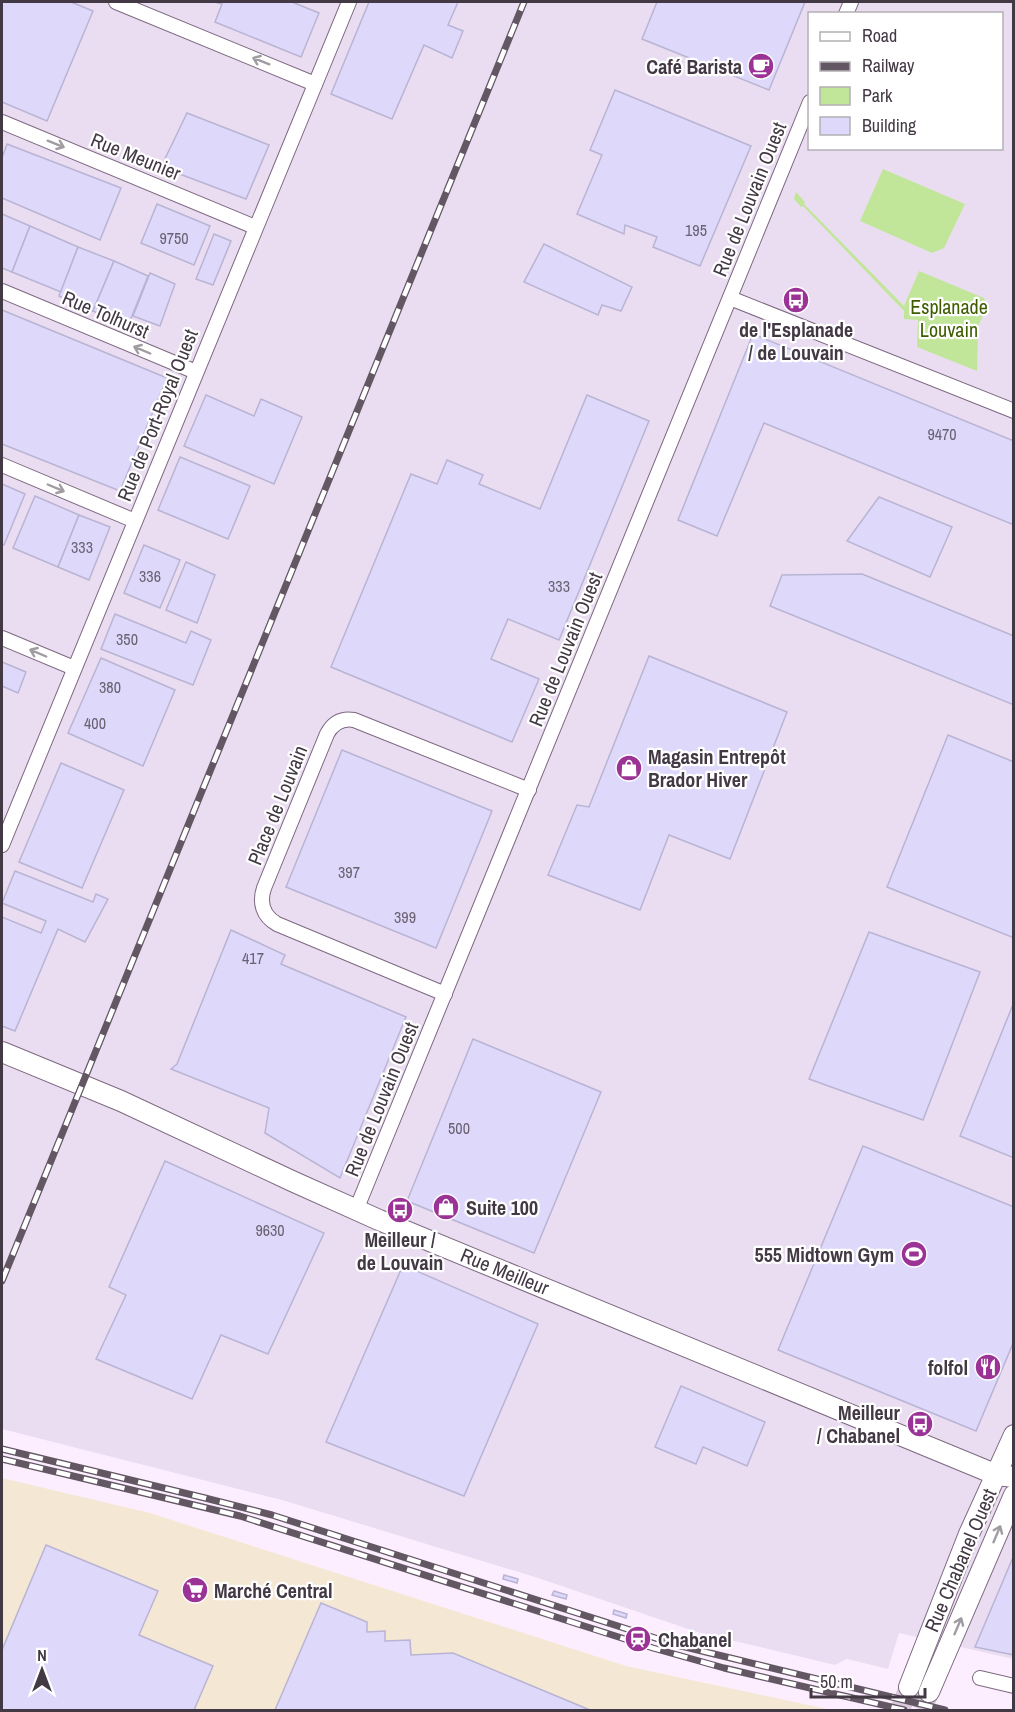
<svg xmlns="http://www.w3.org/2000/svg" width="1015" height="1712" font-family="'Archivo Narrow',sans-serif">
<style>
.commercial{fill:#f4e8d4}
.industrial{fill:#eaddf1;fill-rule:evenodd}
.green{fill:#c2e699}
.building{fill:#ded9fa;stroke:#b9b4d4;stroke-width:1.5}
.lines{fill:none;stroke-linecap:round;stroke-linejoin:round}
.secondary-tunnel{stroke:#d8cada;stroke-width:20;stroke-dasharray:20 10;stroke-linecap:butt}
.street-casing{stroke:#7d6880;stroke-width:16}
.secondary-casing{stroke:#7d6880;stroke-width:22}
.street{stroke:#fff;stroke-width:14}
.secondary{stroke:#fff;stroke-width:20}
.rail-casing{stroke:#625763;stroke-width:7}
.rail{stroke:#fff;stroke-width:4.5;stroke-dasharray:14;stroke-linecap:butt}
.oneway{stroke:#a19ca2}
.labels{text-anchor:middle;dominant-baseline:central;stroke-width:4.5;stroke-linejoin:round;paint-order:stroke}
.number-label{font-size:16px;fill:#6a6172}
.poi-label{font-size:20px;font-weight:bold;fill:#433944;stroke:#fff;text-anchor:end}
.street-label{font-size:20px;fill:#433944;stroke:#fff}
.park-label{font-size:20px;fill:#3e5d00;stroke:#fff}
</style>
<rect width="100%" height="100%" fill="#fdeeff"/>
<polygon class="commercial" points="2,1478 150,1513 626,1666 832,1710 2,1710"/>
<path class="industrial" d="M2 2H1013V1659L899 1633 888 1669 847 1659 835 1665 697 1632 535 1577 282 1500 2 1429ZM810 14H1002V148H810Z"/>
<g class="green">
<polygon points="883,169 965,204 944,248 932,253 860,221"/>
<polygon points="796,192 805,202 804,204 904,306 919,271 984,298 987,307 974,335 978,336 977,371 917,347 918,320 904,319 904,311 803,206 801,207 794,199"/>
</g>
<g class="building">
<polygon points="2,2 71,2 93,11 47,121 2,102"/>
<polygon points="214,2 292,2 319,13 301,57 215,22 222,4"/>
<polygon points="369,2 458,2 448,25 463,31 452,58 424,45 392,119 331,94"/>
<polygon points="657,2 805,2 769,90 642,39"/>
<polygon points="615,90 751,146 700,266 653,247 657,237 625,225 624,234 577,214 602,155 590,150"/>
<polygon points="187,113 269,145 246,199 161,167"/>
<polygon points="7,144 121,188 100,240 2,198 2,158"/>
<polygon points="157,204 210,226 194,265 141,243"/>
<polygon points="2,214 30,226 12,272 2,268"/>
<polygon points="30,226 78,247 61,292 12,272"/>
<polygon points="214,234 231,241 213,285 196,279"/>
<polygon points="544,244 632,287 621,311 602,305 598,315 524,282"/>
<polygon points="78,247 114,261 93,311 59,296"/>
<polygon points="114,261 148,276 128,326 93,311"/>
<polygon points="150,273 175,284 160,326 133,316"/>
<polygon points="2,310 167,378 120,491 2,444"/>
<polygon points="753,334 1014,441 1014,525 764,423 717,536 678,520"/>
<polygon points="206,395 254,416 261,399 302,417 274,484 184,446"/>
<polygon points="587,395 649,421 559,640 508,619 491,659 539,679 512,742 331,667 411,474 437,484 447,460 483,475 479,484 540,509"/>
<polygon points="180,457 250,486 228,539 158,510"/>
<polygon points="2,484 25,494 4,545 2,544"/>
<polygon points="35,496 79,515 58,567 13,548"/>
<polygon points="879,497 952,527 930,577 847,541"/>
<polygon points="79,515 110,527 89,580 58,567"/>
<polygon points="144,545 180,560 160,608 124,593"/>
<polygon points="186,562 215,575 197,623 166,610"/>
<polygon points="862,574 1014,636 1014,705 770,606 782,575"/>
<polygon points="115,614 186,643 191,631 211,640 193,685 101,649"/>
<polygon points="649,656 787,712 730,859 669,835 640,910 548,875 577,805 589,807"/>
<polygon points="101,658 175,690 143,766 68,733"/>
<polygon points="2,662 26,672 18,693 2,686"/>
<polygon points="948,735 1014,762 1014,938 887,887"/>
<polygon points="342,750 492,811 436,948 286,887"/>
<polygon points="61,763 124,790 82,888 19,862"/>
<polygon points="15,871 93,902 96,894 108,899 85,942 58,929 15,1031 2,1026 2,917 41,933 46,921 2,903"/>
<polygon points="231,930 285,955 281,964 406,1017 340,1178 265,1133 269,1108 171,1069 177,1064"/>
<polygon points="869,932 980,972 923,1120 809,1079"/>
<polygon points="1014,1002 1014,1158 960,1136"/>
<polygon points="473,1039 601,1092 534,1253 407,1201"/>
<polygon points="863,1146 1014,1207 1014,1341 976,1431 778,1350"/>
<polygon points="165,1161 324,1233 268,1354 221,1335 192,1399 96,1359 126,1295 109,1287"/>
<polygon points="403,1265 538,1324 464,1496 326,1442"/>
<polygon points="681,1386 765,1422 747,1466 703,1447 696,1464 655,1447"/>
<polygon points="46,1545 158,1591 139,1635 213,1666 194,1710 2,1710 2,1650"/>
<polygon points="1014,1555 1014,1655 975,1647"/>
<polygon points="504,1575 518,1579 517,1583 503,1579"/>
<polygon points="554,1591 567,1595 566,1599 552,1595"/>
<polygon points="321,1603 367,1622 367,1632 385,1631 385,1641 410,1640 411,1655 453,1653 590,1710 275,1710"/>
<polygon points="614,1610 627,1614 626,1618 613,1614"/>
<polygon points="690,1634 704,1637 703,1642 689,1637"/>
</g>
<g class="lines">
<g class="secondary-tunnel">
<polyline points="900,1710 909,1687"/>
<polyline points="922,1710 929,1692"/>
</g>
<defs>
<g id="street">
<polyline points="116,2 315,84"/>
<polyline points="846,14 851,2"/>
<polyline points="2,122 255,227"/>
<polyline points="2,291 196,372"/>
<polyline points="730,298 1014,411"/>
<polyline points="2,465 135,521"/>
<polyline points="2,638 74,668"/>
<polyline points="2,845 349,2"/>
<path d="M445 994 277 924C263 916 259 903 264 888L327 734C333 723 342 718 354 720L529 790"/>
<polyline points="356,1210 810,102"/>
<polyline points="980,1678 1014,1686"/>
</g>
<g id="secondary">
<polyline points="2,1052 121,1101 292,1181 379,1220 980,1468 997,1475 1014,1477"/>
<polyline points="909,1687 969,1534 1014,1435"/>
<polyline points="929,1692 1014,1495"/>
</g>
</defs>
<use href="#street" class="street-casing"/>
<use href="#secondary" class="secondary-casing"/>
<use href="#street" class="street"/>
<use href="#secondary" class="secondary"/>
<defs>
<g id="rail">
<polyline points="2,1281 524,2"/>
<polyline points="2,1449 205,1498 272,1515 677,1645 945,1710"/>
<polyline points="2,1459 240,1516 653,1648 724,1668 904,1710"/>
</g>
</defs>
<use href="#rail" class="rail-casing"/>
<use href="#rail" class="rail"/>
</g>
<defs><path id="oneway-shaft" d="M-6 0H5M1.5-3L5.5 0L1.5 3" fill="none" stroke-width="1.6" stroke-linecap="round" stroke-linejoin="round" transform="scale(1.5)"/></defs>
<g class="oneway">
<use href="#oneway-shaft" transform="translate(261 61) rotate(-158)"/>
<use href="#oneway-shaft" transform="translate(56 144) rotate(22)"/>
<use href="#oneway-shaft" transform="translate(142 350) rotate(-157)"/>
<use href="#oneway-shaft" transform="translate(56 488) rotate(23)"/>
<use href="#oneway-shaft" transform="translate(38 653) rotate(-157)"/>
<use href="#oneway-shaft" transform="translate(997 1534) rotate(-67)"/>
<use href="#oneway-shaft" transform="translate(958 1626) rotate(-67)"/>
</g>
<defs>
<symbol id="cafe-disc" viewBox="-11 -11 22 22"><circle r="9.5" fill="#9b3295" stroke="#fff"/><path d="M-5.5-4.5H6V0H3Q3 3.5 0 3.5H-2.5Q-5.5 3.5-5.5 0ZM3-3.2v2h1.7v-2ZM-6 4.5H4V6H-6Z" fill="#fff"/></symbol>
<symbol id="bus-disc" viewBox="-11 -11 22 22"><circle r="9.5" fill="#9b3295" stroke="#fff"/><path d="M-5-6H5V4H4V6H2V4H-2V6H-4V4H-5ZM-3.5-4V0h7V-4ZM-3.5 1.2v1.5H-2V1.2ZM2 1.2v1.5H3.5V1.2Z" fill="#fff"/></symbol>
<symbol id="shop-disc" viewBox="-11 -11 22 22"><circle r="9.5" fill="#9b3295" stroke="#fff"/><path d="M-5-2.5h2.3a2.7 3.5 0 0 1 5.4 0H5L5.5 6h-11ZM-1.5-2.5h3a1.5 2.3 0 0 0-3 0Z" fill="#fff"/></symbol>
<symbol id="stadium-disc" viewBox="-11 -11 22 22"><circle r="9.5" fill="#9b3295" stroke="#fff"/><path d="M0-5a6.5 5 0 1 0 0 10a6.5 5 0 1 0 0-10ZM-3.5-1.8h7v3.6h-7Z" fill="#fff"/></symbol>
<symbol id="restaurant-disc" viewBox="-11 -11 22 22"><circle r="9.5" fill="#9b3295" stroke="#fff"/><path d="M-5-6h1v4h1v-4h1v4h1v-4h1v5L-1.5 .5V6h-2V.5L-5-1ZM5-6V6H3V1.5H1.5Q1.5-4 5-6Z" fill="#fff"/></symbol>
<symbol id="supermarket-disc" viewBox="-11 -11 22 22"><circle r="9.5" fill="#9b3295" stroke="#fff"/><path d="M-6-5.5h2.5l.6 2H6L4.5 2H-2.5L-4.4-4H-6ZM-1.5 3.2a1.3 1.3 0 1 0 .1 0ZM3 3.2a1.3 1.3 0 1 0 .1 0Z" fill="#fff"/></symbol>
<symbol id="station-disc" viewBox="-11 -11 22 22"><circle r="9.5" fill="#9b3295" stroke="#fff"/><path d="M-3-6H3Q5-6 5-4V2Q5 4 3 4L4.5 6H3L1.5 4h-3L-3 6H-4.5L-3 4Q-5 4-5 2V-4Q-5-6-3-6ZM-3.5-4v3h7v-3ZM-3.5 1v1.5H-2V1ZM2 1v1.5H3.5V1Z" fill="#fff"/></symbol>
</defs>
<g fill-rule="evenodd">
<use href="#cafe-disc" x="746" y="51" width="30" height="30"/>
<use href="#bus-disc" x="781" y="285" width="30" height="30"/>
<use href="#shop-disc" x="614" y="753" width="30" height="30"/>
<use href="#shop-disc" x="431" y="1192" width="30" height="30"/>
<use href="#bus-disc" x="385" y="1195" width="30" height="30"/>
<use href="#stadium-disc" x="899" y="1239" width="30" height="30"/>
<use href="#restaurant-disc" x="973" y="1352" width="30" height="30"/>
<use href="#bus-disc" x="905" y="1409" width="30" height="30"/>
<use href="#supermarket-disc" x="180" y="1575" width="30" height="30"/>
<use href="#station-disc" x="623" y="1624" width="30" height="30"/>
</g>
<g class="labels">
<g class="number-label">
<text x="696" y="230">195</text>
<text x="174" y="238">9750</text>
<text x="942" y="434">9470</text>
<text x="82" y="547">333</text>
<text x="150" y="576">336</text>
<text x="559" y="586">333</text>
<text x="127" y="639">350</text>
<text x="110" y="687">380</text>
<text x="95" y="723">400</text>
<text x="349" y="872">397</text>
<text x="405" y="917">399</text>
<text x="253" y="958">417</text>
<text x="459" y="1128">500</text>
<text x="270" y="1230">9630</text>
</g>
<g class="poi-label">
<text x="742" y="66">Café Barista</text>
<text x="796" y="329" text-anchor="middle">de l'Esplanade<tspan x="796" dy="23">/ de Louvain</tspan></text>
<text x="648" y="756" text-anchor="start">Magasin Entrepôt<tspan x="648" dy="23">Brador Hiver</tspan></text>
<text x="466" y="1207" text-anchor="start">Suite 100</text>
<text x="400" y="1239" text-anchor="middle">Meilleur /<tspan x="400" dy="23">de Louvain</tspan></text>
<text x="894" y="1254">555 Midtown Gym</text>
<text x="968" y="1367">folfol</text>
<text x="900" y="1412">Meilleur<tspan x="900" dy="23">/ Chabanel</tspan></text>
<text x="214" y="1590" text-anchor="start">Marché Central</text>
<text x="658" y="1639" text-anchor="start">Chabanel</text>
</g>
<g class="street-label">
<text transform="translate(136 156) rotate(22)">Rue Meunier</text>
<text transform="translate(749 199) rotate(-68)">Rue de Louvain Ouest</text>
<text transform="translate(106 314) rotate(23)">Rue Tolhurst</text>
<text transform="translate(157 415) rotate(-68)">Rue de Port-Royal Ouest</text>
<text transform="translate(565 649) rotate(-68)">Rue de Louvain Ouest</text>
<text transform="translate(277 805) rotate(-68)">Place de Louvain</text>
<text transform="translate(381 1099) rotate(-68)">Rue de Louvain Ouest</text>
<text transform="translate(505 1271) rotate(22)">Rue Meilleur</text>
<text transform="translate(960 1560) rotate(-67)">Rue Chabanel Ouest</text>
</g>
<g class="park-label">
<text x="949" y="306">Esplanade<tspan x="949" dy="23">Louvain</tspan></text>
</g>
</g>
<rect width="1015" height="1712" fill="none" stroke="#433944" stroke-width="6"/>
<rect x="808" y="12" width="195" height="138" fill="#ffffff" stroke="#b4b0b4" stroke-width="1.5"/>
<rect x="820" y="32" width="30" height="9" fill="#ffffff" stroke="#b4b0b4" stroke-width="1.5"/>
<text x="862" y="42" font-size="18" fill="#433944">Road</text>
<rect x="820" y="62" width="30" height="9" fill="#625763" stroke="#b4b0b4" stroke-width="1.5"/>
<text x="862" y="72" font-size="18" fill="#433944">Railway</text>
<rect x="820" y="87" width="30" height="18" fill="#c2e699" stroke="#b4b0b4" stroke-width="1.5"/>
<text x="862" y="102" font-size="18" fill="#433944">Park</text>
<rect x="820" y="117" width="30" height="18" fill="#ded9fa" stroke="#b4b0b4" stroke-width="1.5"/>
<text x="862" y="132" font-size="18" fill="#433944">Building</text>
<g transform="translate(42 1670)" stroke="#ffffff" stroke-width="4.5" paint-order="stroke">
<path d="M0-4.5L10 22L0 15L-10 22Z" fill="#433944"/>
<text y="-9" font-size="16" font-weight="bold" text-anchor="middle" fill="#433944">N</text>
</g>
<path d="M811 1688v9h114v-9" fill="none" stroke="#433944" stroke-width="3"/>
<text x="820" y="1688" font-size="18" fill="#433944" stroke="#ffffff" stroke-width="4.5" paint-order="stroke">50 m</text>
</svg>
